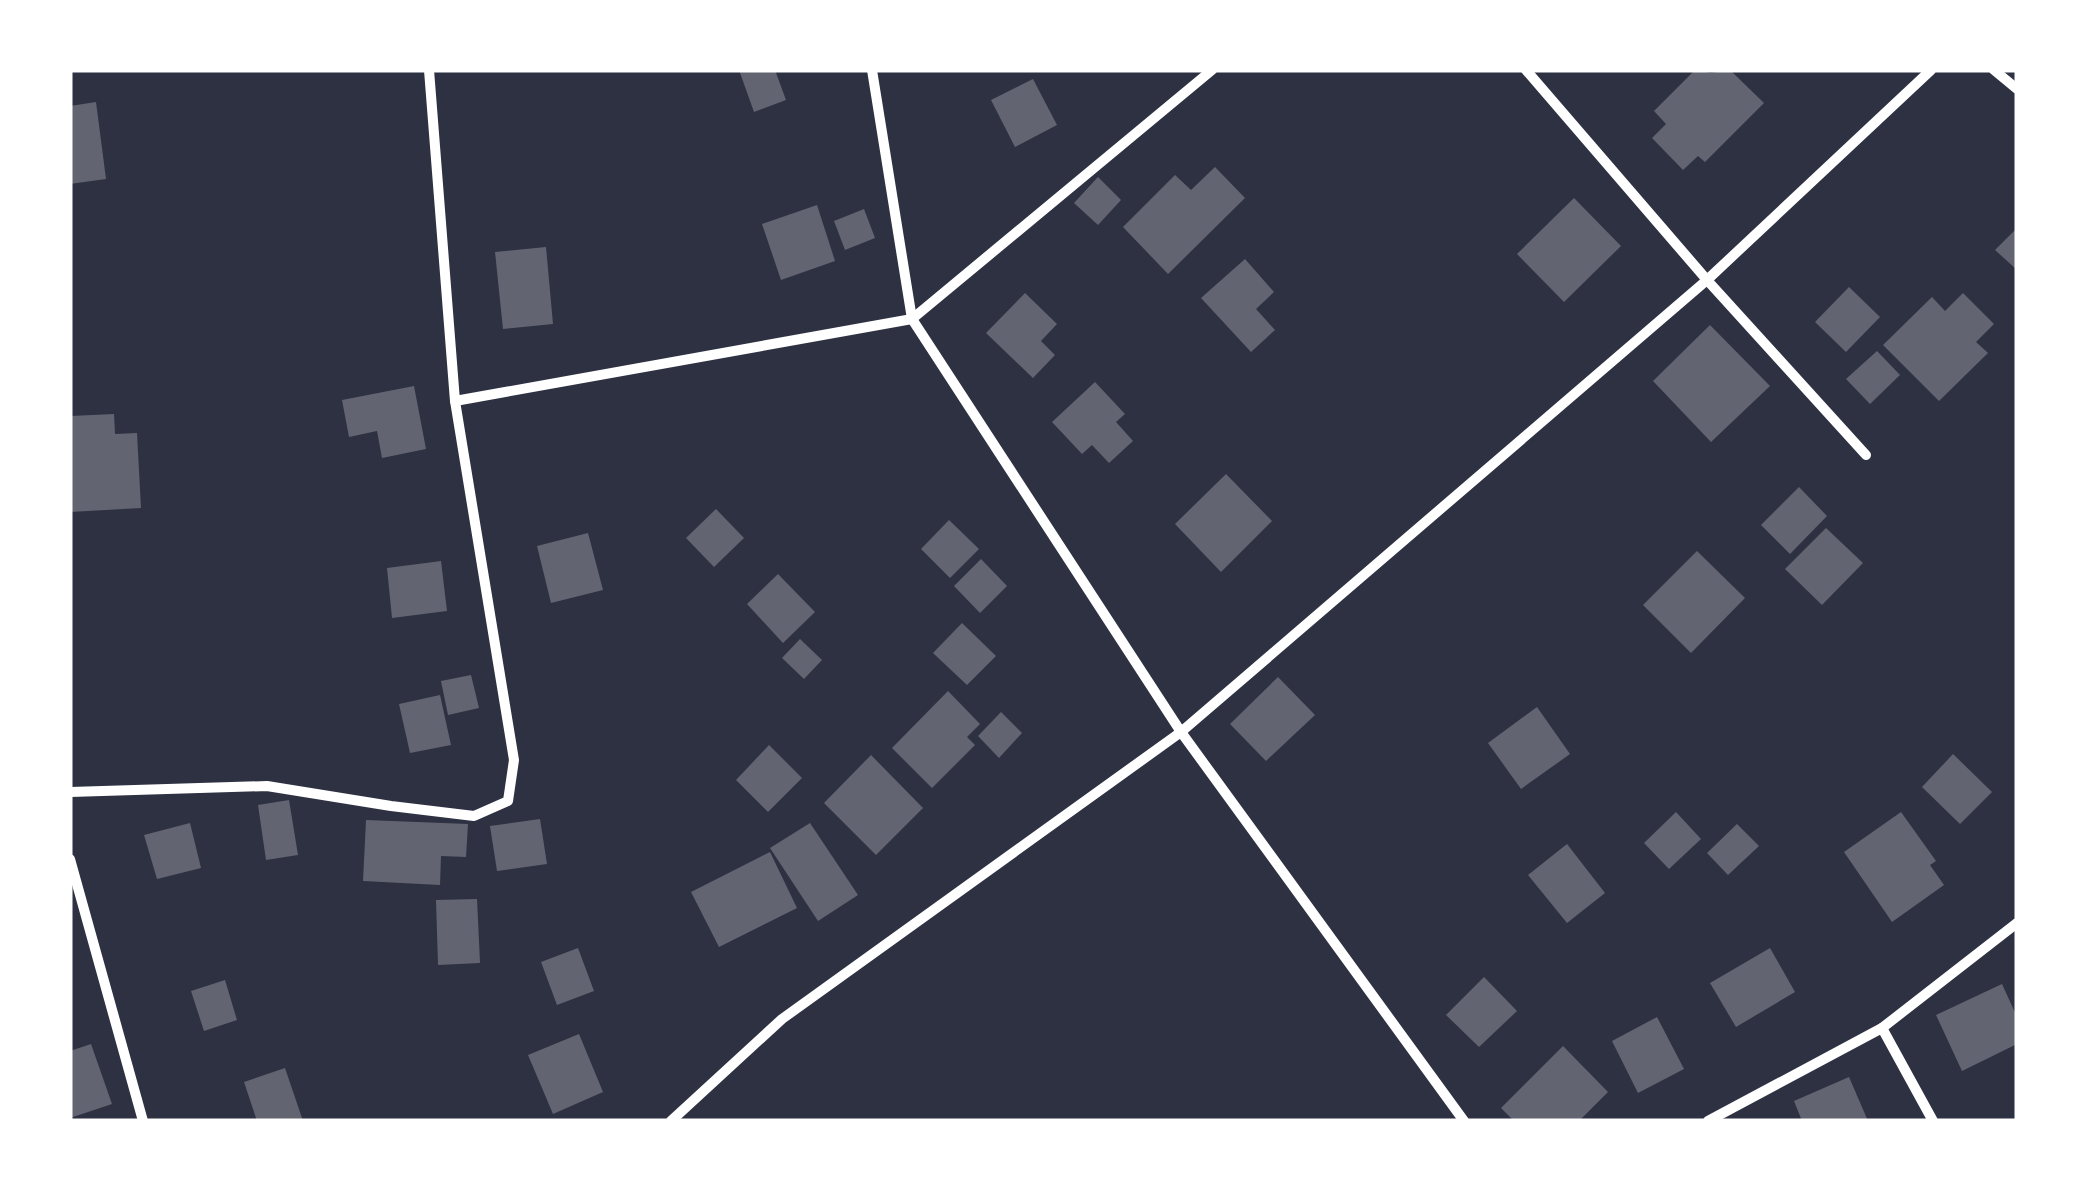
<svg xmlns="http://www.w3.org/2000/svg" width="2087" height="1191" font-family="Lora,serif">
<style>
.building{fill:#626471}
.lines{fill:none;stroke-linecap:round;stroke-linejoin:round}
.minor{stroke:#fff;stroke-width:10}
</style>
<rect width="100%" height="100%" fill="#2d3142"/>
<g class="building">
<polygon points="739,70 775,70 786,100 754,112"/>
<polygon points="1695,70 1711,73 1730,70 1764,103 1705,162 1698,156 1683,170 1652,138 1666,124 1654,111"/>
<polygon points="1033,79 1057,125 1015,147 991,100"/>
<polygon points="96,102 106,179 70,184 70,106"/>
<polygon points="1215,167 1245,198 1168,274 1123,227 1175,175 1191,190"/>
<polygon points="1098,177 1121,200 1098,225 1074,203"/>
<polygon points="1574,198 1621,246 1564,302 1517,254"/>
<polygon points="817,205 835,261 781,280 762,224"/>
<polygon points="864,209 875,238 845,250 834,221"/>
<polygon points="2015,230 2017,232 2017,270 1995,250"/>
<polygon points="546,247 553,324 503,329 495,252"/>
<polygon points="1245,259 1274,292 1256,309 1275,330 1251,352 1201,298"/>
<polygon points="1849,287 1880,317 1846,352 1815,322"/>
<polygon points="1025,293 1057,324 1041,341 1055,355 1033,378 986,333"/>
<polygon points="1963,293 1994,324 1976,342 1988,353 1939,401 1883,345 1932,297 1945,311"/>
<polygon points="1710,325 1770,386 1711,442 1653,381"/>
<polygon points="1877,351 1900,375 1870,404 1846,379"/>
<polygon points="1095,382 1125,414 1116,422 1133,441 1109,463 1092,445 1082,454 1052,422"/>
<polygon points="414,386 426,449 382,458 377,431 349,437 342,400"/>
<polygon points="114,414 115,434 137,433 141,508 70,512 70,416"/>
<polygon points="1226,474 1272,521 1221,572 1175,524"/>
<polygon points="1799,487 1827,516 1790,554 1761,525"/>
<polygon points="716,509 744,538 714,567 686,538"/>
<polygon points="949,520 979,549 950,578 921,549"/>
<polygon points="1826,528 1863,563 1822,605 1785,569"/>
<polygon points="588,533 603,590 551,603 537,546"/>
<polygon points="1697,551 1745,598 1691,653 1643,605"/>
<polygon points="981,559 1007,586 980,613 954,586"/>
<polygon points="441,561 447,611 392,618 387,568"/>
<polygon points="778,574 815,612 783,643 747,604"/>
<polygon points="962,623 996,656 967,685 933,653"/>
<polygon points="800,639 822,660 804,679 782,658"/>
<polygon points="471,675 479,708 448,715 441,681"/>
<polygon points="1278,677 1315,715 1266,761 1230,724"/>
<polygon points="948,691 980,724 967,737 975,745 932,788 892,748"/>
<polygon points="440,695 451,745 410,753 399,704"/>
<polygon points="1537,707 1570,754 1521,789 1488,743"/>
<polygon points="1001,712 1022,733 999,758 978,736"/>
<polygon points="769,745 802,778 768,812 736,780"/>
<polygon points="1953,754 1992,792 1960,824 1922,787"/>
<polygon points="871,755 923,808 876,855 824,803"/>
<polygon points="289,800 298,855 266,860 258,805"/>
<polygon points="1676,812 1701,839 1669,869 1644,843"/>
<polygon points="1901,812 1936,861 1930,865 1944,885 1892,922 1844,852"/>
<polygon points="540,819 547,864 497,871 490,826"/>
<polygon points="366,820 468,824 466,857 441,856 440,885 363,881"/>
<polygon points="190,823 201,868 157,879 144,835"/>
<polygon points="810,823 858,895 818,921 770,848"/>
<polygon points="1737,824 1759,846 1728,875 1707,853"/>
<polygon points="1567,844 1605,893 1567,923 1528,875"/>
<polygon points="770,852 797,908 719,947 691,892"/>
<polygon points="477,899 480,963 438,965 436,900"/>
<polygon points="578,948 594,991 557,1005 541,962"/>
<polygon points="1770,948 1795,992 1736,1027 1710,983"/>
<polygon points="1484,977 1517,1011 1479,1047 1446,1015"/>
<polygon points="225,980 237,1020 204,1031 191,991"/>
<polygon points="2002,984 2017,1017 2017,1044 1962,1071 1936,1015"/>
<polygon points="1657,1017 1684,1069 1638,1093 1612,1041"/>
<polygon points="579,1034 603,1092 553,1114 528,1055"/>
<polygon points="91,1044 112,1104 70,1118 70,1051"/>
<polygon points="1563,1046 1608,1092 1579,1121 1514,1121 1501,1108"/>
<polygon points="285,1068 303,1121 257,1121 244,1082"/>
<polygon points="1849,1077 1868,1121 1802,1121 1794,1101"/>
</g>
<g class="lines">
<g class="minor">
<polyline points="872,70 912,319 1181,732 1464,1121"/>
<polyline points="1526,70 1707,280 1866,455"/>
<polyline points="1994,70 2017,89"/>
<polyline points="455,401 912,319 1212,70"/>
<polyline points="70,792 267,786 391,806 474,816 508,801 514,760 455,401 429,70"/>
<polyline points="70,859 143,1121"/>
<polyline points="1882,1028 1933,1121"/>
<polyline points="671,1121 782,1019 1181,732 1707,280 1931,70"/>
<polyline points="1708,1121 1882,1028 2017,923"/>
</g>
</g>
<rect width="2087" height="1191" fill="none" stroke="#ffffff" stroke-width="145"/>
</svg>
